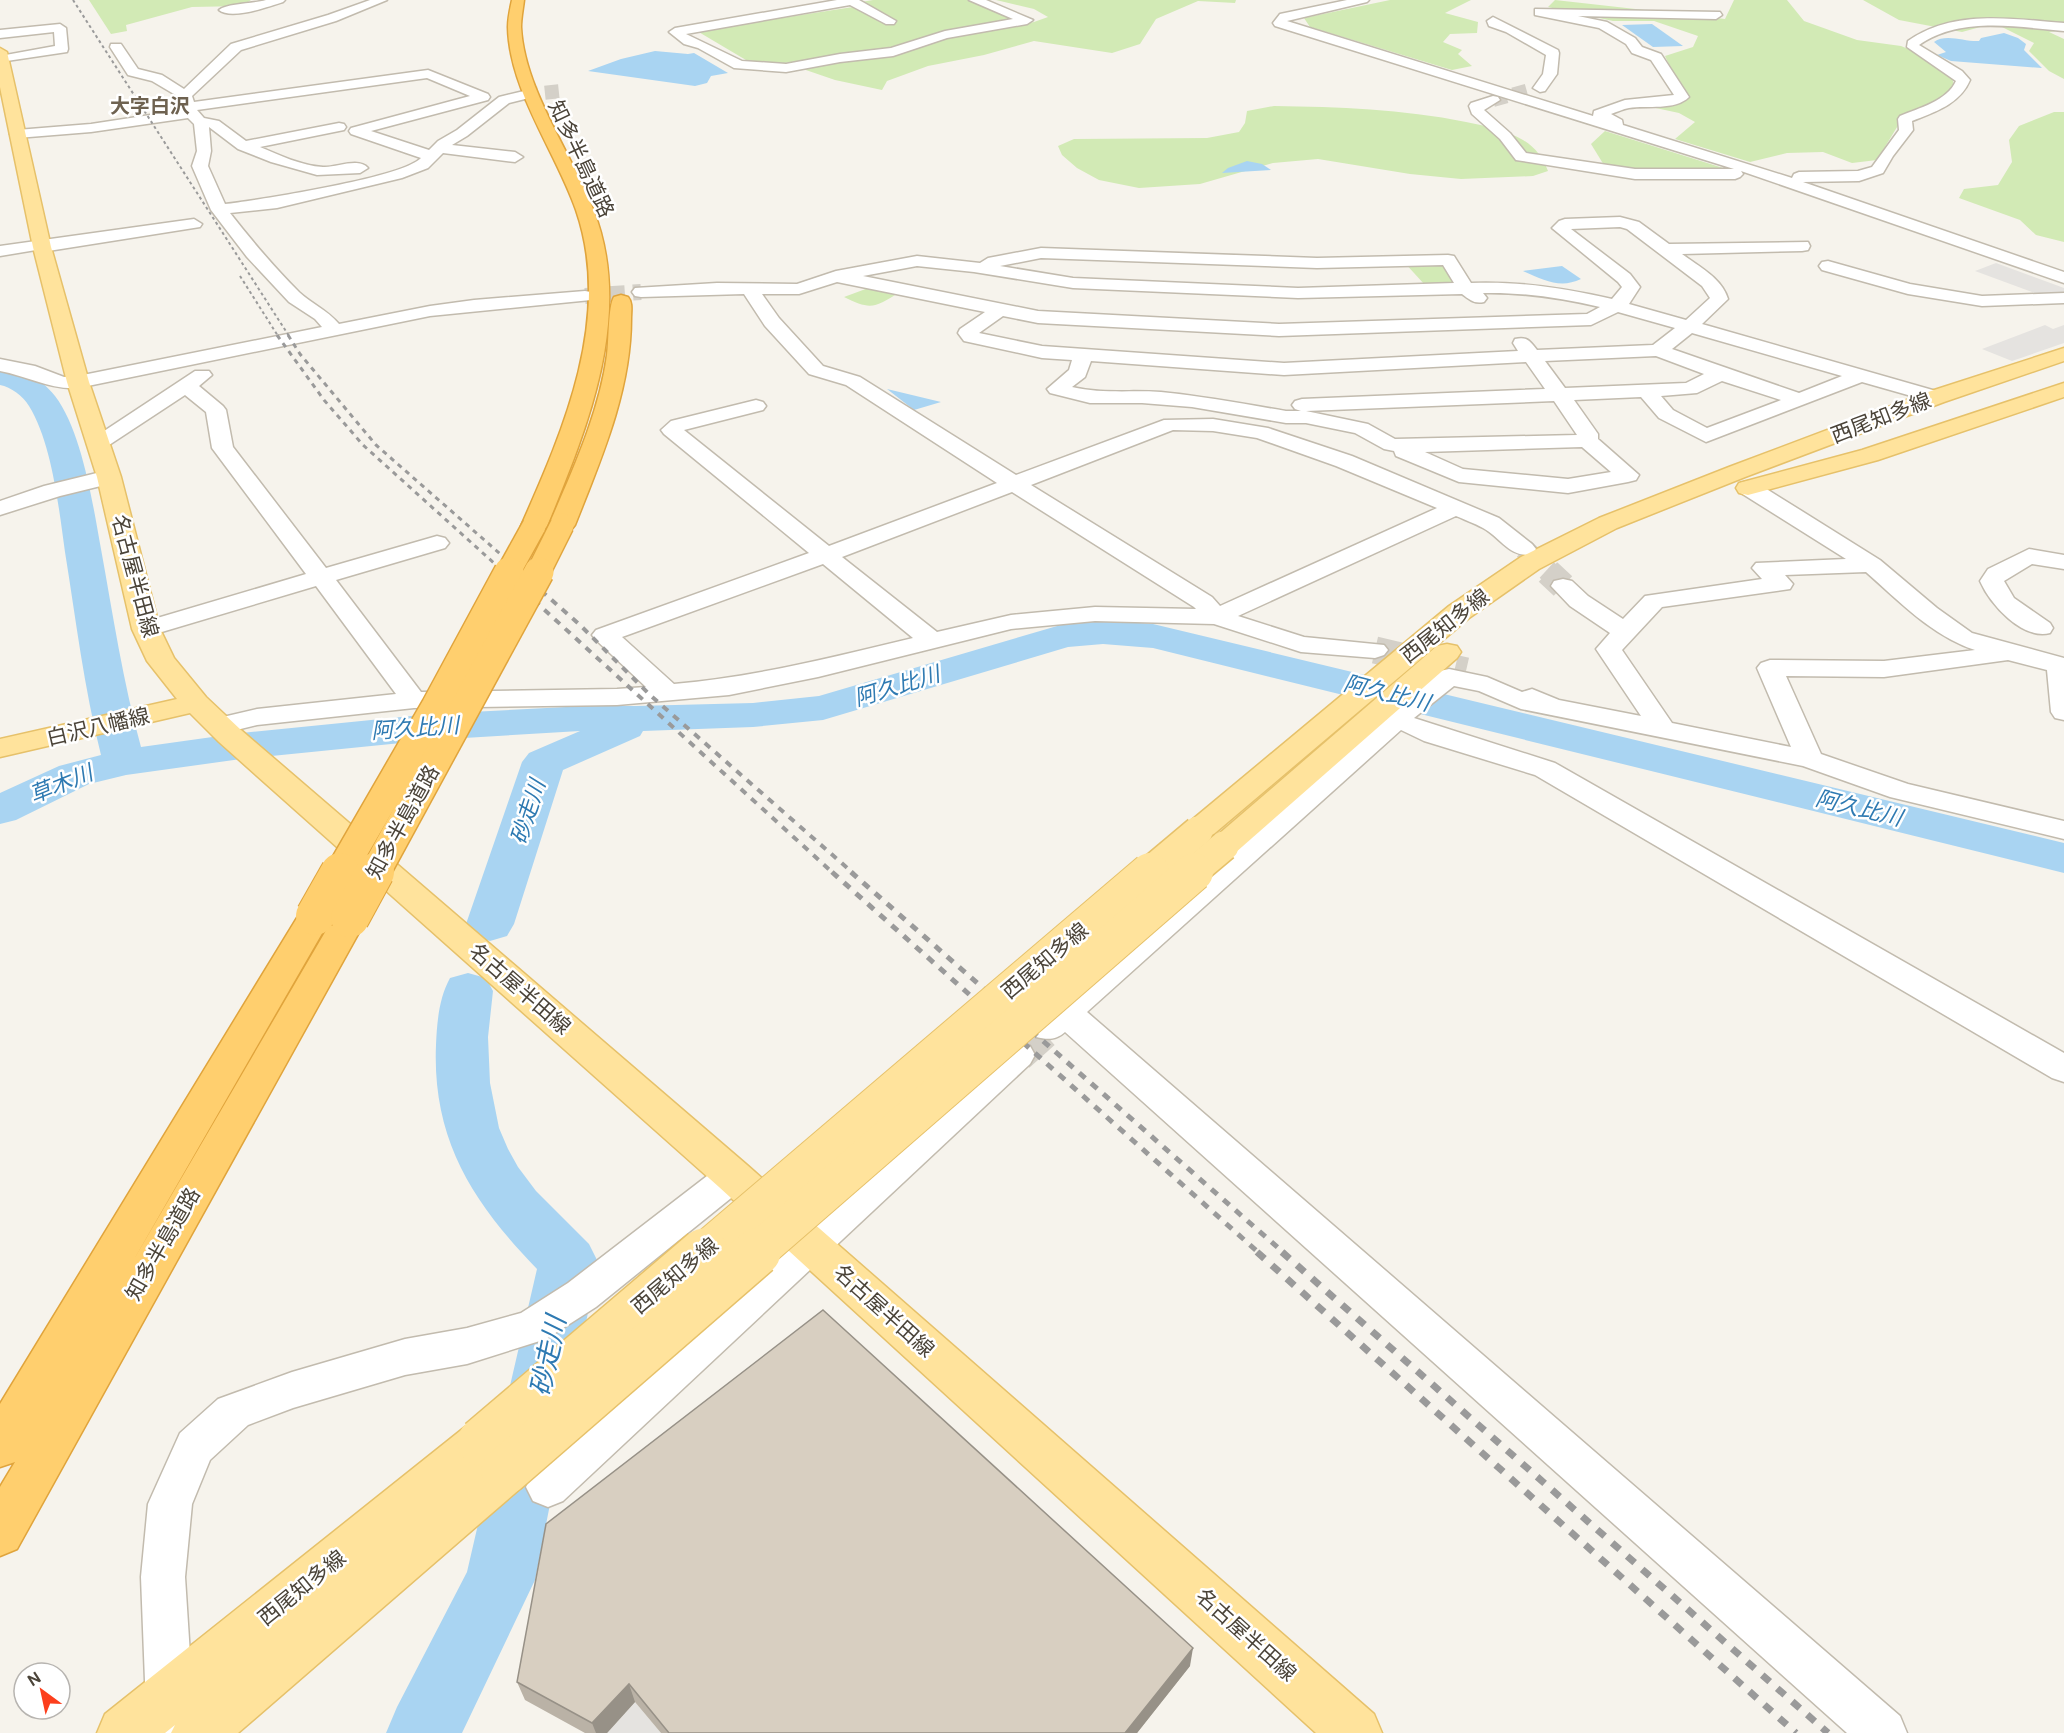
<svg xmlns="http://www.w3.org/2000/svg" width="2064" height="1733" font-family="'DM Sans','Noto Sans JP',sans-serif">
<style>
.green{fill:#d2eab5}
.parking{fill:#e5e3e0}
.water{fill:#a9d4f2}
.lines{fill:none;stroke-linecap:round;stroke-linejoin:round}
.river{fill:#a9d4f2;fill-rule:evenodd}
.minor-tunnel-far4{stroke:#d4d0c8;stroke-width:14;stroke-dasharray:14 7;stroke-linecap:butt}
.minor-tunnel-far3{stroke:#d4d0c8;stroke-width:16;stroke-dasharray:16 8;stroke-linecap:butt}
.minor-tunnel-far2{stroke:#d4d0c8;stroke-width:21;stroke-dasharray:21 10;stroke-linecap:butt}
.minor-tunnel-far1{stroke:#d4d0c8;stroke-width:27;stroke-dasharray:27 14;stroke-linecap:butt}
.minor-tunnel{stroke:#d4d0c8;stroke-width:34;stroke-dasharray:34 17;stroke-linecap:butt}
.minor-casing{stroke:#c2bbae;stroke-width:3}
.major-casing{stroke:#e6c16a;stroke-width:3}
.highway-casing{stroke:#e0a43c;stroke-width:3}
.minor{fill:#fff;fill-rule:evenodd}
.major{fill:#ffe39c;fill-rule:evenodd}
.highway{fill:#ffcf6e;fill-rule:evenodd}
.rail-far4{stroke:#9a9a9a;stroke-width:2;stroke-dasharray:3 3;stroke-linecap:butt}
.rail-far3{stroke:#9a9a9a;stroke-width:3;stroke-dasharray:5 5;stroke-linecap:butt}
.rail-far2{stroke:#9a9a9a;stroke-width:4;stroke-dasharray:7 7;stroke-linecap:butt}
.rail-far1{stroke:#9a9a9a;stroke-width:5;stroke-dasharray:8 8;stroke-linecap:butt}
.rail{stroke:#9a9a9a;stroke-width:7;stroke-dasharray:10 10;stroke-linecap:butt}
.major-bridge-far2-casing{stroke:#e6c16a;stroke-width:32;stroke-linecap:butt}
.major-bridge-far1-casing{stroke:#e6c16a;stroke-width:40;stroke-linecap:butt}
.major-bridge-casing{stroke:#e6c16a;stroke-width:50;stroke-linecap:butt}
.highway-bridge-far2-casing{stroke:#e0a43c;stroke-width:26;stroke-linecap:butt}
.highway-bridge-far1-casing{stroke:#e0a43c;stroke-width:32;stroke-linecap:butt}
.highway-bridge-casing{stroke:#e0a43c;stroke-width:40;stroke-linecap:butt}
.major-bridge-far2{stroke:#ffe39c;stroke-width:29}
.major-bridge-far1{stroke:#ffe39c;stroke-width:38}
.major-bridge{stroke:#ffe39c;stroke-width:47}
.highway-bridge-far2{stroke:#ffcf6e;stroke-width:23}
.highway-bridge-far1{stroke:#ffcf6e;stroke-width:29}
.highway-bridge{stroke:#ffcf6e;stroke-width:38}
.wall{fill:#bab2a6}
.shaded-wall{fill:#979187}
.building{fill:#d8cfc1;stroke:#979187;stroke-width:1.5}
.labels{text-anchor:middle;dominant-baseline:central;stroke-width:5;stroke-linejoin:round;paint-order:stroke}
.far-quarter-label{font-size:20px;font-weight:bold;fill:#6e6250;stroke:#fff}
.street-label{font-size:21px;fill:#4b4439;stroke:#fff}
.water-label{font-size:22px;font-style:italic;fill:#2e7ab2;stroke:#fff}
.near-water-label{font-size:27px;font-style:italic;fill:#2e7ab2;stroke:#fff}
</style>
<rect width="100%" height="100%" fill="#f6f3ec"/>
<g class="green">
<polygon points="89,0 251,0 242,6 192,7 126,25 127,31 111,34"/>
<polygon points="873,0 973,0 1029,21 902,47 777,64 751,63 697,31 866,5 861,2"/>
<polygon points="996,0 1236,0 1235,3 1198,1 1156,19 1140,44 1112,53 1034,41 984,55 928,66 887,81 882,90 835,80 800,68 948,37 1034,22 1048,17 1034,9"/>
<polygon points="1390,0 1471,0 1445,13 1478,22 1477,33 1450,34 1443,42 1462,50 1458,54 1472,66 1452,70 1310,27 1304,18"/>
<polygon points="1555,0 1725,19 1734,0 1787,0 1804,21 1857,40 1901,46 1918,53 1951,74 1954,85 1939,100 1905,114 1877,160 1852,163 1823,152 1787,153 1750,162 1675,139 1695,122 1679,113 1637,104 1685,99 1665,56 1693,47 1698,36 1654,21 1613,21 1548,7"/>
<polygon points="1863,0 2064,0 2064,30 2049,32 2064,39 2064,79 2049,71 2029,51 2034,43 1998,25 1984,26 1962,32 1899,20"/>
<path d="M1274 106C1339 107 1402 109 1466 122 1485 126 1506 130 1523 140 1535 147 1543 158 1548 171L1533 176 1461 179 1410 174 1318 159 1273 163 1200 184 1139 188 1099 180 1077 168 1062 155 1058 146 1074 139 1207 138 1239 132 1245 123 1247 111Z"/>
<polygon points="2054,112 2064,112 2064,242 2036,235 2020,220 1959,198 1964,189 1998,185 2012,162 2009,140 2019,126"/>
<polygon points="1605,131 1736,172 1607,170 1591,144"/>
<polygon points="1448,260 1458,284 1425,285 1403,261"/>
<path d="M871 287 900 292C876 307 871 311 844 297Z"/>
</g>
<g class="parking">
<polygon points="1996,263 2064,288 2064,296 2043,296 1975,271"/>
<polygon points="2045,325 2053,329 2064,325 2064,343 2012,361 1982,349"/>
<polygon points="635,1702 661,1733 607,1733"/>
</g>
<g class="water">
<polygon points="1652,24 1683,46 1653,47 1622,25"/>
<path d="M2004 33 2018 38 2026 44 2024 50 2042 68 1951 61 1937 55 1946 52 1934 42C1946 33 1965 42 1979 41L1981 38Z"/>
<polygon points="655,51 688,54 694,53 728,73 711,76 707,83 695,86 588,71 621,59"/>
<polygon points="1247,161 1262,164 1271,170 1222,173 1228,168"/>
<path d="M1562 266 1581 279C1560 289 1544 280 1523 271Z"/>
<polygon points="887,389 941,402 914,410"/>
</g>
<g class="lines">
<g class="river">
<path d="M0 367C23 371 40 377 55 396 82 431 93 505 101 549 113 615 123 682 141 747L241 733 431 714 585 706H636L753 703 819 696 1064 624 1103 620 1153 624 2064 843V873L1153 648 1103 644 1068 647 823 720 753 727 643 731 640 736 563 770 514 924 507 936 490 941 473 936 466 924 522 762 529 753 580 731 431 740 241 759 126 775 89 784 16 820 0 824V793L59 766 101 755C84 688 76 620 65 552 59 509 52 443 29 406 23 396 11 387 0 385Z"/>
<path d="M468 973 486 978 493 991 488 1037 490 1083 499 1128 508 1149 518 1167 536 1191 589 1244 598 1262 535 1580 462 1733H386L397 1707 467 1572 537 1269C473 1203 432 1140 436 1045 437 1022 439 998 450 978Z"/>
</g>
<g class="minor-tunnel-far4">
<polyline points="524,95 562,91"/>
<polyline points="1493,100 1529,90"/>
</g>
<polyline class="minor-tunnel-far3" points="585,296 641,292"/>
<polyline class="minor-tunnel-far2" points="1524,549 1550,573"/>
<g class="minor-tunnel-far1">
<polyline points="1548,572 1563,586"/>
<polyline points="1375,650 1466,671"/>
</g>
<polyline class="minor-tunnel" points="1018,1055 1048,1028"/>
<defs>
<g id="minor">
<path d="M266 0H285L283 2C268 7 231 20 219 10 228 3 253 4 266 0Z"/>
<path d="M370 0H387L336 21 241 50 192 96 194 102 428 70 488 94 490 97 488 100 371 131 429 150 438 141 457 130 499 97 524 91 531 95 529 98 509 103 467 136 452 145 515 152 523 157 515 162 443 153 428 168 402 178 277 208 230 213C252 241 274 267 299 292 312 304 326 309 339 324L430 306 474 300 585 291 591 292 594 296 591 300 430 316 78 388C51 390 27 376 0 371V359L35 366 64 377 78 376 322 327 315 319 289 302 247 257 211 210 192 166 197 151 194 124 188 118 91 132 17 138 10 134 17 130 91 124 183 110 179 97 152 81 128 75 110 47 111 44H121L138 69 162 75 184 89 231 44 328 15ZM427 78 470 96 351 128 349 131 351 134 421 158C402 178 258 200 225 204L208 166 211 151 209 127 238 149 271 162 317 175 360 173 368 168C358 157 336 168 323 167 302 166 279 155 260 147L344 130 346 127 344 124 339 123 246 141 219 121 204 118 197 110Z"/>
<polygon points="837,0 859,0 896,21 894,24 886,24 850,5 686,34 742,61 786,64 840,54 891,48 945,31 1013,19 969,0 986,0 1033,20 1027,24 947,38 893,56 840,62 786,72 734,68 698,48 684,44 669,32 675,28"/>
<path d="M1347 0H1369L1367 2 1287 21 1593 116 1594 111 1625 100 1674 95 1651 60 1632 53 1626 44 1599 28 1535 15V9L1720 12 1722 15 1716 19 1578 16 1607 22 1635 38 1642 47 1661 54 1689 97C1675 111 1647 105 1629 108 1623 109 1617 112 1611 114L1622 120 1623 125 1792 178 1794 174 1799 172 1858 171 1872 167 1899 130 1898 119 1900 116C1919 108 1947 101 1956 81L1907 47 1908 41C1954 9 2011 19 2064 23V31C2016 27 1961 16 1919 45L1962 71 1970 80C1960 104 1935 112 1912 121L1913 130 1893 156 1883 173 1859 181 1803 182 2064 272V283L1741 171 1743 174 1740 177 1735 179H1635L1516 160 1500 139 1472 114 1469 106 1471 103 1493 96 1498 97 1500 100 1484 110 1510 133 1526 153 1635 169H1734L1275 26 1273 23 1280 14Z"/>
<polygon points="1493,17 1558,50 1559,53 1557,74 1545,91 1540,92 1533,88 1543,74 1546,55 1506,32 1489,26 1487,21"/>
<polygon points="60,24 66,28 68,49 67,52 0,62 0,56 55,46 54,32 0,38 0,30"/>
<path d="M1620 217 1639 222 1669 244 1808 242 1810 246 1808 250 1802 251 1682 254C1698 266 1722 278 1728 299L1702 324 1943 393 1946 397 1943 401 1936 403 1862 382 1706 442 1659 418 1641 397 1574 400 1598 434V439L1639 475 1636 480 1628 482 1568 493 1459 482 1396 456 1394 451 1384 449 1355 433 1306 423H1286L1192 407 1142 403H1090L1050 393 1047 389 1069 370 1072 360 1042 358 964 341 958 333 960 329 985 312 837 282 799 294H762L779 318 823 366 860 377 1016 475 1164 420 1213 419 1268 428 1352 456 1499 518 1532 544 1536 549 1532 554C1511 559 1500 537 1483 528 1474 523 1465 520 1456 516L1238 616 1304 637 1384 645 1388 650 1384 655 1375 658 1301 652 1214 624 1095 621 1011 629 818 677 729 695 617 705 414 708 257 725 220 734 210 732 206 726 210 720 257 709 396 694 316 586 155 634 146 636 137 634 134 629 137 624 306 574 212 448 206 412 185 395 106 447 99 449 92 447 88 443 92 439 195 371H209L212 375 199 386 223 406 226 410 233 447 326 568 437 536 445 538 449 543 445 548 336 580 421 692 617 689 646 687 596 640 592 635 596 630 809 553 664 434 661 430 671 421 756 400 763 402 766 406 763 410 684 430 829 546 997 483 846 385 809 374 765 326 744 294 641 297 635 296 632 292 635 288 717 283 797 284 836 271 917 256 980 263 988 258 1041 248 1317 258 1448 255 1454 256 1471 283C1520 281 1565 288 1612 299L1622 287 1618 282 1552 228 1559 221 1565 219ZM1620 227 1627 229 1702 286 1710 298 1686 320 1629 304 1640 287 1630 274 1571 229ZM1041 258 1317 268 1443 265 1454 283 1298 288 1073 278 1000 266ZM917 266 974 272 1073 288 1298 298 1462 294C1470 300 1474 304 1484 302L1487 298 1483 293C1523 292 1561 298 1600 307L1587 314 1279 324 1038 311 863 276ZM1618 312 1675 328 1653 345 1537 350C1530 341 1527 336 1515 339L1513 343 1518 351 1284 363 1042 346 979 333 1003 316 1038 323 1279 336 1591 325ZM1692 333 1842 376 1799 393 1672 349ZM1656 356 1704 374 1686 383 1565 388 1545 361ZM1091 361 1284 375 1526 362 1545 389 1302 399 1295 401 1292 405 1295 409 1301 411H1286C1244 404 1203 396 1161 392 1131 390 1101 394 1072 387L1085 377ZM1722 381 1781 400 1707 428 1673 410 1661 396 1697 393ZM1554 401 1577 435 1395 439 1368 424 1306 411ZM1173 430 1213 431 1257 438 1336 466 1437 508 1220 606 1212 597 1031 485ZM1582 447 1611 472 1568 479 1463 469 1425 452ZM1012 492 1194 607 1196 609 1095 607 1011 615 937 632 842 557ZM823 564 913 638C834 657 755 677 674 684L622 637Z"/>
<polygon points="194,219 202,224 200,227 42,252 36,250 0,256 0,246"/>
<polygon points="1828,261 1910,284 1982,296 2064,293 2064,303 1982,306 1908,294 1822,270 1819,266 1822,262"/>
<polygon points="109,470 117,472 120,477 117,482 60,496 0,515 0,501 44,486"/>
<path d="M1749 481 1757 483 1880 560 1937 608 1972 633 2064 658V720L2055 718 2051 712 2047 670 2008 660 1884 677 1786 676 1821 754 1908 784 2064 821V839L1890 797 1803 766 1521 709 1479 691 1454 686 1414 718 1555 763 2064 1053V1082L2052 1078 1535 775 1424 741 1401 730 1087 1012 1900 1716 1907 1733H1847L1065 1032C1056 1040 1048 1040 1036 1037L1031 1028 1036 1019 1380 719 1440 671 1449 669 1487 677 1522 692 1532 689 1559 700 1641 716 1596 649 1610 633 1570 606 1551 586 1554 581 1563 579 1572 581 1588 596 1623 619 1645 596 1762 579 1752 568 1756 563 1846 559 1741 493 1738 488 1741 483ZM1866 572C1899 601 1932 636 1975 650L1884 661 1770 660 1761 663 1757 668 1791 747 1672 723 1622 650 1662 607 1790 589 1793 584 1785 575Z"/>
<path d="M2029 549 2064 555V569L2032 564 2004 581 2014 598 2050 623 2053 628 2050 633C2022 640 1990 604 1980 581L1988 569Z"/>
<polygon points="1018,1042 1030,1046 1035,1055 1030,1064 563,1501 548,1507 533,1501 526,1487 533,1473 1006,1046"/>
<polygon points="733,1161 746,1166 751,1176 746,1186 596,1307 546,1339 467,1364 405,1375 293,1408 248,1425 210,1460 192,1504 185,1577 195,1733 147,1733 141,1577 148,1504 180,1433 218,1399 292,1372 405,1339 467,1328 521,1313 568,1283 720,1166"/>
</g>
<g id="major">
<polygon points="0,48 7,52 51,247 89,382 121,477 160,629 174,658 206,697 241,730 747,1165 1374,1714 1382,1733 1316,1733 719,1187 219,742 190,713 0,757 0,739 177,699 147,661 132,629 97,477 67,382 33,247 0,87"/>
<polygon points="2064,348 2064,361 1944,402 1745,477 1617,528 1539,569 1469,618 1209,838 1198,841 1187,838 1182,831 1187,824 1449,606 1521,557 1599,518 1729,467 1928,392"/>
<polygon points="2064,383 2064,397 1878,460 1748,495 1739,493 1736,488 1739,483 1862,450"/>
<polygon points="1447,644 1457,646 1461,652 1457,658 1235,853 1224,857 1213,853 1208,846 1213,839 1437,646"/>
<polygon points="481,1421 497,1427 504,1442 500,1451 505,1449 522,1455 529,1471 522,1487 238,1733 171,1733 175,1725 165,1733 97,1733 105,1714 465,1427"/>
</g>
<g id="highway">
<path d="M512 0H524C523 9 521 18 521 27 524 89 571 152 593 209 635 314 587 429 547 526L543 531 534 534 525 531 521 526C564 429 613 317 576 210 556 152 509 90 508 27 508 18 510 9 512 0Z"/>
<path d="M621 295 628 297C633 303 631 311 631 319 631 391 601 459 575 525L571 530 562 533 553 530 549 525C572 471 599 414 607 355 609 342 608 306 614 297Z"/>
<polygon points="315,904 327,908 332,916 133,1261 338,910 350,906 362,910 367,918 17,1549 0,1556 0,1487 15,1462 0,1467 0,1404 303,908"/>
</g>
</defs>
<use href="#minor" class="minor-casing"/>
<use href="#major" class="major-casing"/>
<use href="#highway" class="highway-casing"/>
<use href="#minor" class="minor"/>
<use href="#major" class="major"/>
<use href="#highway" class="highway"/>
<g class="rail-far4">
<polyline points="73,0 289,336"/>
<polyline points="240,276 278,336"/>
</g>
<g class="rail-far3">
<polyline points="277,335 324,400 363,445 505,573"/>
<polyline points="288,335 300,354 376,445 522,573"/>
</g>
<g class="rail-far2">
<polyline points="503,572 833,873"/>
<polyline points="520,572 580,625 650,695 853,873"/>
</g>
<g class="rail-far1">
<polyline points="832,872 1259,1253"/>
<polyline points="851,872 1284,1253"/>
</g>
<g class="rail">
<polyline points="1257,1252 1796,1733"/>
<polyline points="1282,1252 1828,1733"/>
</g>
<defs>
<g id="major-bridge-far2">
<polyline points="1148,873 1198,831"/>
<polyline points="1192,873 1224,846"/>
</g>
<g id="major-bridge-far1">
<polyline points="703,1253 1150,872"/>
<polyline points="756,1253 1194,872"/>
</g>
<g id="major-bridge">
<polyline points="481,1442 704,1252"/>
<polyline points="505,1471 757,1252"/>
</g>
<g id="highway-bridge-far2">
<polyline points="508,573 534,526"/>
<polyline points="538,573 562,525"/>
</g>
<g id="highway-bridge-far1">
<polyline points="340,873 436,707 509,572"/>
<polyline points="375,873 539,572"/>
</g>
<g id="highway-bridge">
<polyline points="315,916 340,872"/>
<polyline points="350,918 375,872"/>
</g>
</defs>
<use href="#major-bridge-far2" class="major-bridge-far2-casing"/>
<use href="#major-bridge-far1" class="major-bridge-far1-casing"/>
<use href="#major-bridge" class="major-bridge-casing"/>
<use href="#highway-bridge-far2" class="highway-bridge-far2-casing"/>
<use href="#highway-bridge-far1" class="highway-bridge-far1-casing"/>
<use href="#highway-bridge" class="highway-bridge-casing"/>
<use href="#major-bridge-far2" class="major-bridge-far2"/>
<use href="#major-bridge-far1" class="major-bridge-far1"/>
<use href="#major-bridge" class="major-bridge"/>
<use href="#highway-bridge-far2" class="highway-bridge-far2"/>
<use href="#highway-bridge-far1" class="highway-bridge-far1"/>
<use href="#highway-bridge" class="highway-bridge"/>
</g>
<polygon class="wall" points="1190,1666 1137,1733 661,1733 635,1702 607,1733 585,1733 525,1700 517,1682"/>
<g class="shaded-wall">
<polygon points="1193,1648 1190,1666 1137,1733 1125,1733"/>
<polygon points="629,1684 635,1702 607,1733 596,1733 592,1723"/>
</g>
<polygon class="building" points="823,1310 1193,1648 1125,1733 669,1733 629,1684 592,1723 517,1682 546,1524"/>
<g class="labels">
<g class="far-quarter-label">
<text x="150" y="106">大字白沢</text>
</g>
<g class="street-label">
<text transform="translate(581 159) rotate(65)">知多半島道路</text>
<text transform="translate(1881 418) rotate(-21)">西尾知多線</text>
<text transform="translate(135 576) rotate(75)">名古屋半田線</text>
<text transform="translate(1445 626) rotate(-38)">西尾知多線</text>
<text transform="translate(98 727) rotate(-13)">白沢八幡線</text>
<text transform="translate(403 822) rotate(-61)">知多半島道路</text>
<text transform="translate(1045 961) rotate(-40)">西尾知多線</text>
<text transform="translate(520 989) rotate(41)">名古屋半田線</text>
<text transform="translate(163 1244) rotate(-60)">知多半島道路</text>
<text transform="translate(675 1276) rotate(-40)">西尾知多線</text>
<text transform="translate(884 1311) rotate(42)">名古屋半田線</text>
<text transform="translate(302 1588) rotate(-39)">西尾知多線</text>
<text transform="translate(1246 1635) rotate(42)">名古屋半田線</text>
</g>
<g class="water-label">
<text transform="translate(897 686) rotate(-17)">阿久比川</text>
<text transform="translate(1387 693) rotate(14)">阿久比川</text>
<text transform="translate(415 728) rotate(-4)">阿久比川</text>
<text transform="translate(61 784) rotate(-22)">草木川</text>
<text transform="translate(1859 808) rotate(14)">阿久比川</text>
<text transform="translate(528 812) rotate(-72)">砂走川</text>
</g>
<g class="near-water-label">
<text transform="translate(548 1356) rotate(-78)">砂走川</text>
</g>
</g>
<g transform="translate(42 1691) rotate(327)"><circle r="28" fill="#ffffff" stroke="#b7b4b0" stroke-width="1.5"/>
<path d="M0-4.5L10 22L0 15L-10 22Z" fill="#fc3f1d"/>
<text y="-9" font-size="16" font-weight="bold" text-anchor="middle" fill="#4b4439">N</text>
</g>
</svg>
